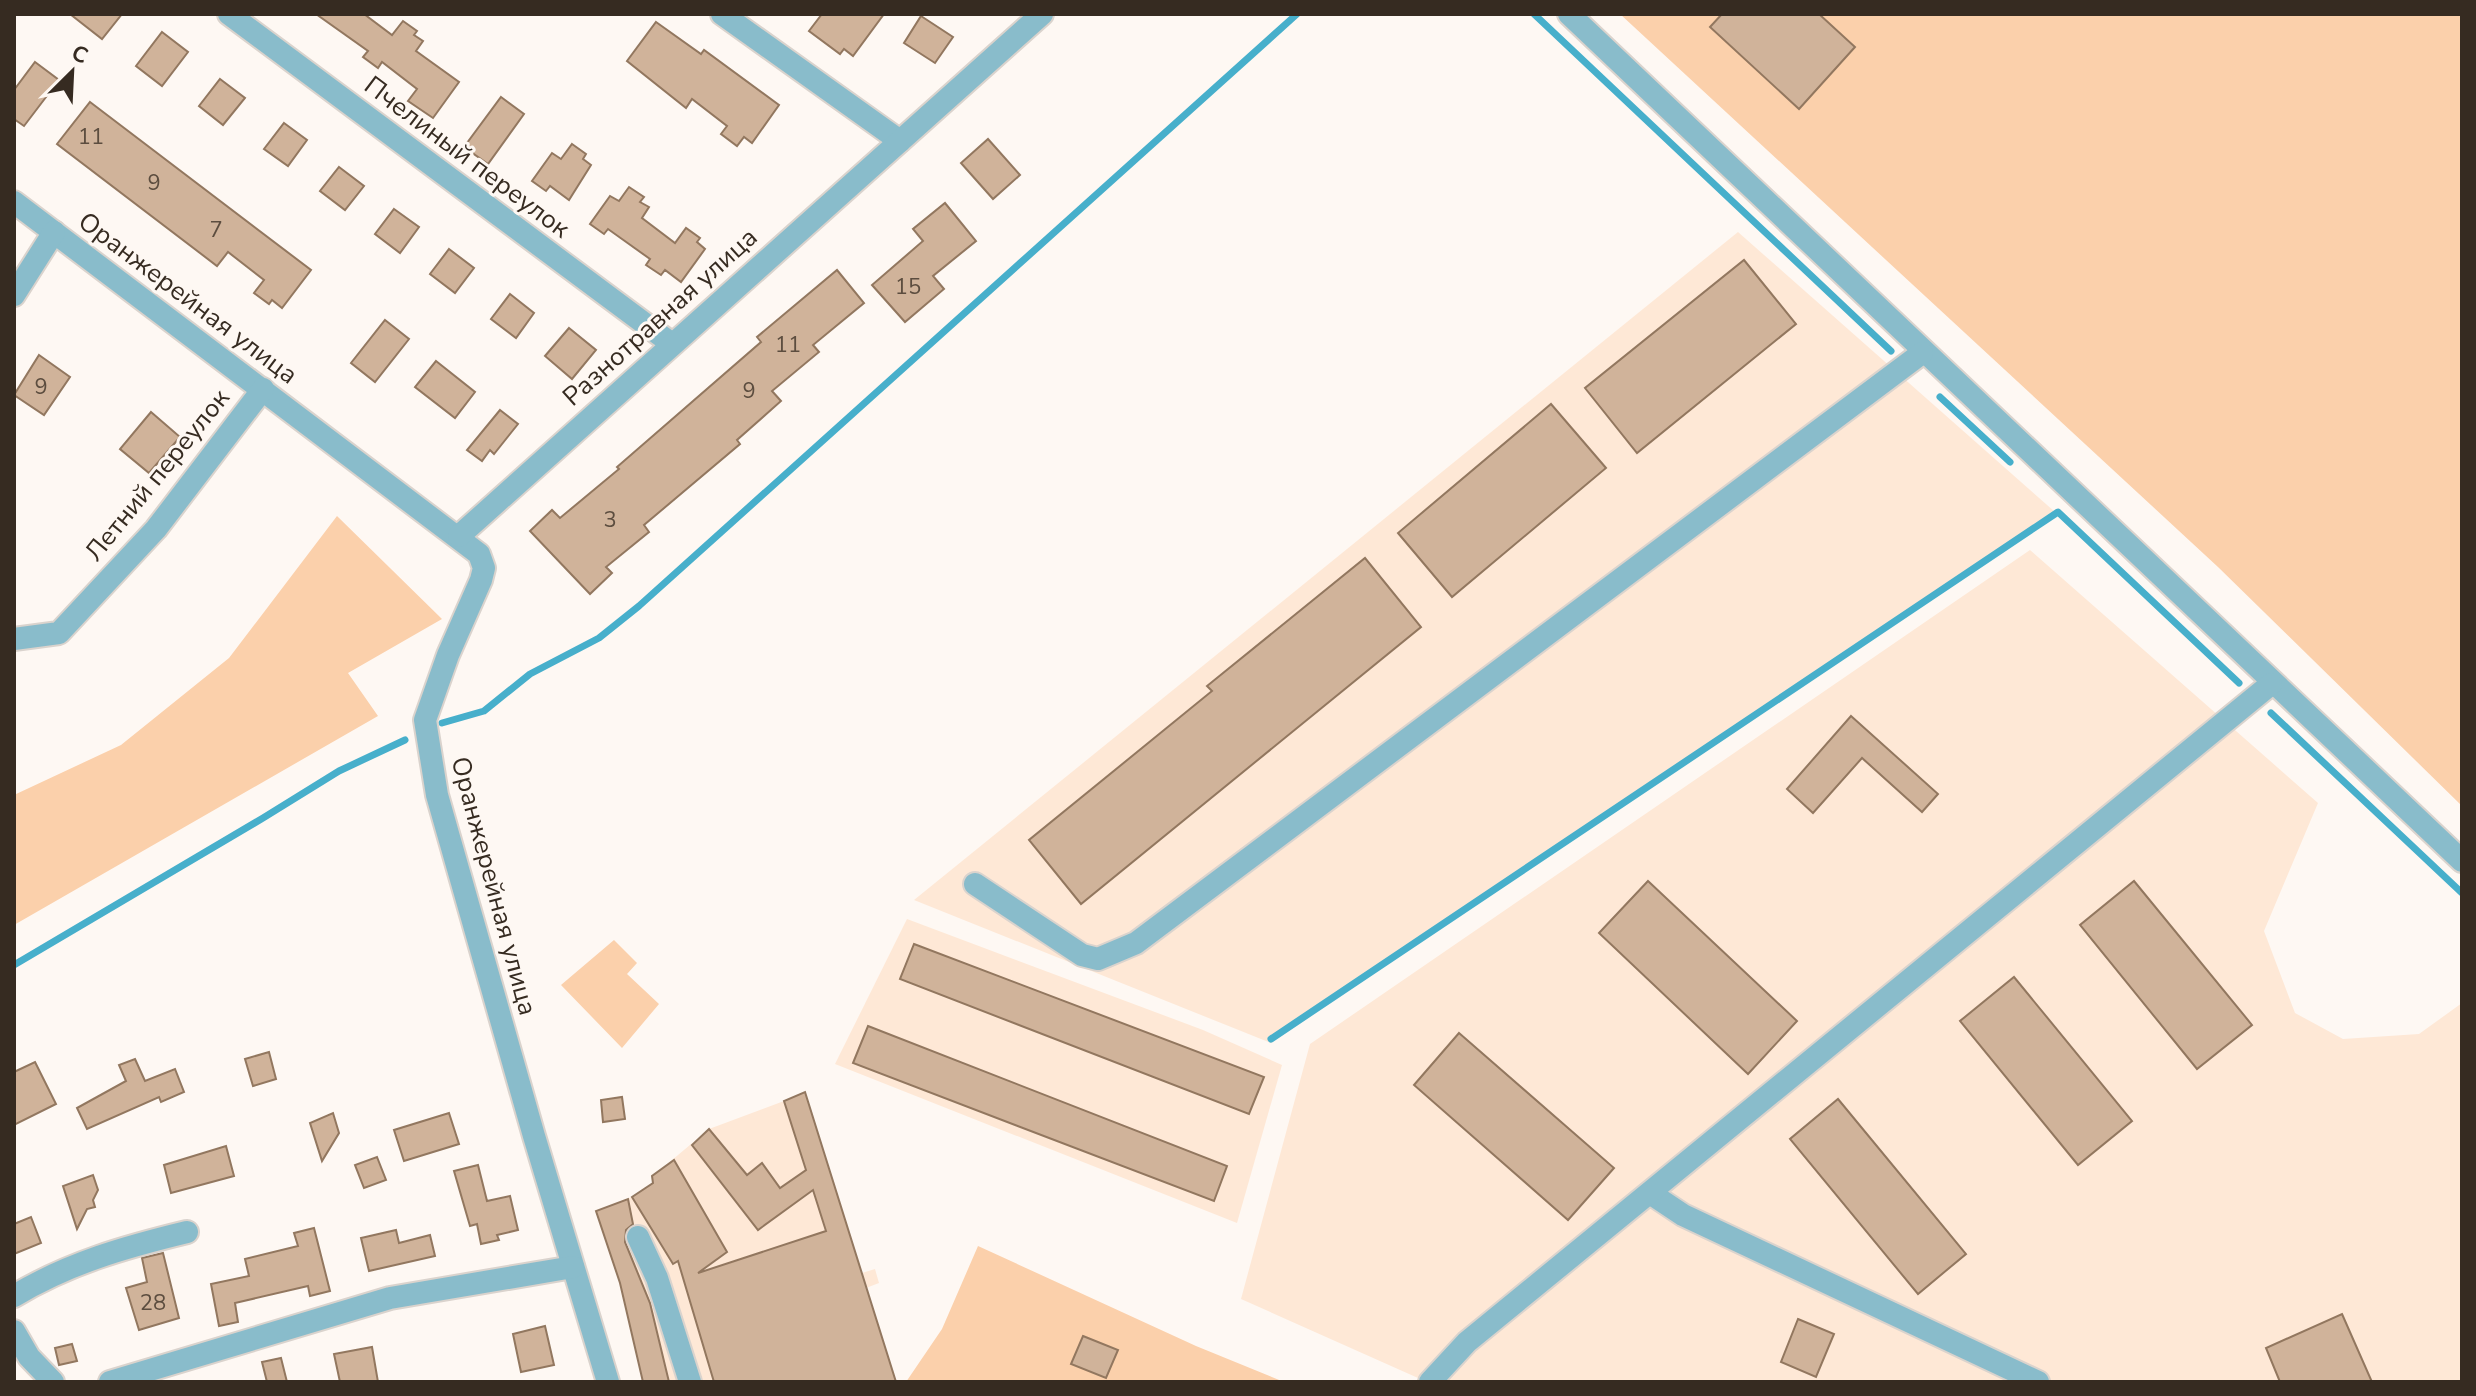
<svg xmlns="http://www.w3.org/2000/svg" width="2476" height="1396" font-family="'Nunito Sans',sans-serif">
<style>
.built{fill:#fee8d6}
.green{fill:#fbd0ab}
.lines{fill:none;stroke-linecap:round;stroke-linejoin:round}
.stream{stroke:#47afcb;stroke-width:7}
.building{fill:#d0b39a;stroke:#92775f;stroke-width:2}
.minor-casing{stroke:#dad3cd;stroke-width:26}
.minor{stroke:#89bccb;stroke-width:22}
.labels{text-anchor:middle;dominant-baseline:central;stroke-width:6;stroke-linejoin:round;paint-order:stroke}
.number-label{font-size:22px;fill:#5c4d3f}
.street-label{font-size:26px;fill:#362b21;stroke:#fef8f3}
</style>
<rect width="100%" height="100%" fill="#fef8f3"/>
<g class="built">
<polygon points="1738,232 2055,512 1271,1043 914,900"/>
<polygon points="2030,550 2318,803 2264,931 2295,1013 2343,1039 2419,1034 2462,1003 2462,1382 1427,1382 1241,1299 1310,1044"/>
<polygon points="907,919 1203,1030 1282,1065 1237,1223 835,1064"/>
<polygon points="784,1101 862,1273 875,1269 879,1283 866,1288 896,1382 643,1382 620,1283 596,1211 634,1196 653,1183 653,1176 709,1129"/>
</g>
<g class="green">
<polygon points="1620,14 2462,14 2462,806 2218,567"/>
<polygon points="337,516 442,619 348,673 378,716 14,925 14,795 121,745 229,658"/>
<polygon points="614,940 637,963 627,974 659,1004 622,1048 561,985"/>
<polygon points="978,1246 1196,1346 1284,1382 906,1382 942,1329"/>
</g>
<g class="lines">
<g class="stream">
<polyline points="1534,14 1891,351"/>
<polyline points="1940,397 2010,462"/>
<polyline points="2271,713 2462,893"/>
<polyline points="442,723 484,711 530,674 599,638 639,606 1297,14"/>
<polyline points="14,965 263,818 339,771 405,740"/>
<polyline points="1271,1039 2058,512 2239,683"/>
</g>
</g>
<g class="building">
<polygon points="70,14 122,14 102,39"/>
<polygon points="316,14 364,14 392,35 403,21 417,31 414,35 423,41 416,51 459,82 433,118 408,101 417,89 382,62 378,68 363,57 368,51"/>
<polygon points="822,14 884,14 853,56 844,49 840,54 809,31"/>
<polygon points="1722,14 1819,14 1855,47 1799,109 1710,27"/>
<polygon points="921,16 953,37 935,63 904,43"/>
<polygon points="656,22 701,54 704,50 779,105 752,143 744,137 737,146 721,134 727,126 692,99 686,108 627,61"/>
<polygon points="162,32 188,52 162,86 136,66"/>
<polygon points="35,62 59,80 24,126 14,119 14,90"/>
<polygon points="220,79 245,98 223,125 199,106"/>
<polygon points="501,97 524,114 488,164 464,147"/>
<polygon points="90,102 311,270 282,308 272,300 269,304 254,293 264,280 228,252 217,266 57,144"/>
<polygon points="284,123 307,140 288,166 264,149"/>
<polygon points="988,139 1020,175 993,199 961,163"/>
<polygon points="572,144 586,154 583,159 591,165 569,200 550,186 546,191 532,181 552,153 561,159"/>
<polygon points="339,167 364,186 345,210 320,191"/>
<polygon points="629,187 644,197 640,202 649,207 642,218 675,243 686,228 700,238 697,242 705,249 681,282 665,270 661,275 646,265 650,259 608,229 604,234 590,224 610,196 619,201"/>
<polygon points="945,203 976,241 933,276 944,289 905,322 872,285 923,241 913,229"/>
<polygon points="394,209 419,227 400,253 375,234"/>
<polygon points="449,249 474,268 455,293 430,274"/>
<polygon points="1744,260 1796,324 1637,453 1585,388"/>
<polygon points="837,270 864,303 813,345 819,352 772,391 781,401 737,440 740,444 644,525 649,532 606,567 612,573 590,594 530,531 552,510 560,518 619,469 617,467 761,342 757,337"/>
<polygon points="510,294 534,313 516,338 491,319"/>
<polygon points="385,320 409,339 375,382 351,363"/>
<polygon points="569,328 596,350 572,379 545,356"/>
<polygon points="39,355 70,377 44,415 14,395"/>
<polygon points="436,361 475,392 455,418 415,387"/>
<polygon points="1551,404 1606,468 1452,597 1398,533"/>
<polygon points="500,410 518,424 494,454 490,450 482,461 467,450"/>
<polygon points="151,412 180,437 149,473 120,449"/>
<polygon points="1365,558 1421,627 1081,904 1029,840 1212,691 1207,686"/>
<polygon points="1851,716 1938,794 1922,812 1862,758 1813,813 1787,789"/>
<polygon points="1648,881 1797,1021 1748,1074 1599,933"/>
<polygon points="2134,881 2252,1025 2197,1069 2080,925"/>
<polygon points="914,944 1264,1077 1249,1114 900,979"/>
<polygon points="2014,977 2132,1121 2078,1165 1960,1021"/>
<polygon points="868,1026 1227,1166 1214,1201 853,1063"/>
<polygon points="1459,1033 1614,1168 1568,1220 1414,1085"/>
<polygon points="269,1052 276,1079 253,1086 245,1059"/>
<polygon points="135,1059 145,1081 175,1069 184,1092 161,1102 159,1097 87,1129 77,1108 126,1081 119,1065"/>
<polygon points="35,1062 56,1104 14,1125 14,1072"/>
<polygon points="805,1092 896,1382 714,1382 678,1261 673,1264 632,1197 653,1183 652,1176 674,1160 727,1252 698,1273 826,1231 813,1190 758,1230 692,1145 709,1129 747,1175 762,1163 780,1188 806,1170 784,1101"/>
<polygon points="622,1097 625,1119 603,1122 601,1100"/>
<polygon points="1838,1099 1966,1254 1918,1294 1790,1139"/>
<polygon points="333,1113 339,1133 322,1161 310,1123"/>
<polygon points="449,1113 459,1144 404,1161 394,1130"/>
<polygon points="226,1146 234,1176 171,1193 164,1165"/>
<polygon points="377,1157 386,1180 364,1188 355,1165"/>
<polygon points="478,1165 487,1201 510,1196 518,1230 497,1235 499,1240 481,1244 477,1224 470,1226 454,1171"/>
<polygon points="93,1175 98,1190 93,1200 95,1207 87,1209 77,1229 63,1186"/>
<polygon points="628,1199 633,1224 626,1230 625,1242 650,1303 669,1382 643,1382 620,1283 596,1211"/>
<polygon points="31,1217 41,1243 14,1254 14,1224"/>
<polygon points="314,1228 330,1291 310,1296 308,1286 235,1303 238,1322 219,1326 211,1284 249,1276 245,1259 298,1246 294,1233"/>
<polygon points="396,1230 399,1243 430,1235 435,1256 369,1271 361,1238"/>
<polygon points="163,1253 179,1318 139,1330 126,1288 147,1282 142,1258"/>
<polygon points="2342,1314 2372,1382 2280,1382 2266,1348"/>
<polygon points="1798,1319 1834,1334 1816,1377 1781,1362"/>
<polygon points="545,1326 554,1365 521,1372 513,1334"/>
<polygon points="1083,1336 1118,1350 1106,1378 1071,1364"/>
<polygon points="72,1344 77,1361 59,1365 55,1348"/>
<polygon points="372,1347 378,1382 340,1382 334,1354"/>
<polygon points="281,1358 287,1382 267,1382 262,1362"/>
</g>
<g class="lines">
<defs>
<g id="minor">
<polyline points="229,14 672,344"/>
<polyline points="722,14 900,141"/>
<polyline points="1569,14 2462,861"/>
<polyline points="14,202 479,554 484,568 481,580 448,655 425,720 437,795 534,1136 608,1382"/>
<polyline points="14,295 54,232"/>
<polyline points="459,536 1042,14"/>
<polyline points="14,639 59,633 156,529 263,389"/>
<polyline points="975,884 1082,955 1098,959 1136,943 1922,353"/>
<polyline points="1650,1193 1683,1215 2038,1382"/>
<polyline points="638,1237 657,1278 690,1382"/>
<path d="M14 1296C69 1263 125 1247 187 1232"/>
<polyline points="14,1331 29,1357 53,1382"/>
<polyline points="110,1382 390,1298 573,1267"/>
<polyline points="1430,1382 1467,1342 2271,684"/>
</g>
</defs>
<use href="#minor" class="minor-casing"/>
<use href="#minor" class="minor"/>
</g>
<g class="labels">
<g class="number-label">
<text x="91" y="137">11</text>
<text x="154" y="183">9</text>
<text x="216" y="230">7</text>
<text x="908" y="287">15</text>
<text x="788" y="345">11</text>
<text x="41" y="387">9</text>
<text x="749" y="391">9</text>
<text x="610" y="520">3</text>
<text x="153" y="1303">28</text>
</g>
<g class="street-label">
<text transform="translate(467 157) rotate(37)">Пчелиный переулок</text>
<text transform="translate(188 298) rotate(37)">Оранжерейная улица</text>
<text transform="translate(660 317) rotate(-42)">Разнотравная улица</text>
<text transform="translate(157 475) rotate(-51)">Летний переулок</text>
<text transform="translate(494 886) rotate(75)">Оранжерейная улица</text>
</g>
</g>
<rect width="2476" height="1396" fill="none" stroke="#362b21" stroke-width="32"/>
<g transform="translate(72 72) rotate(24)" stroke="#fef8f3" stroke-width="6" paint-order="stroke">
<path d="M0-6L14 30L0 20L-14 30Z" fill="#362b21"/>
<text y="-12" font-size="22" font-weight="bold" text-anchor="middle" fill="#362b21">С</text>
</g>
</svg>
